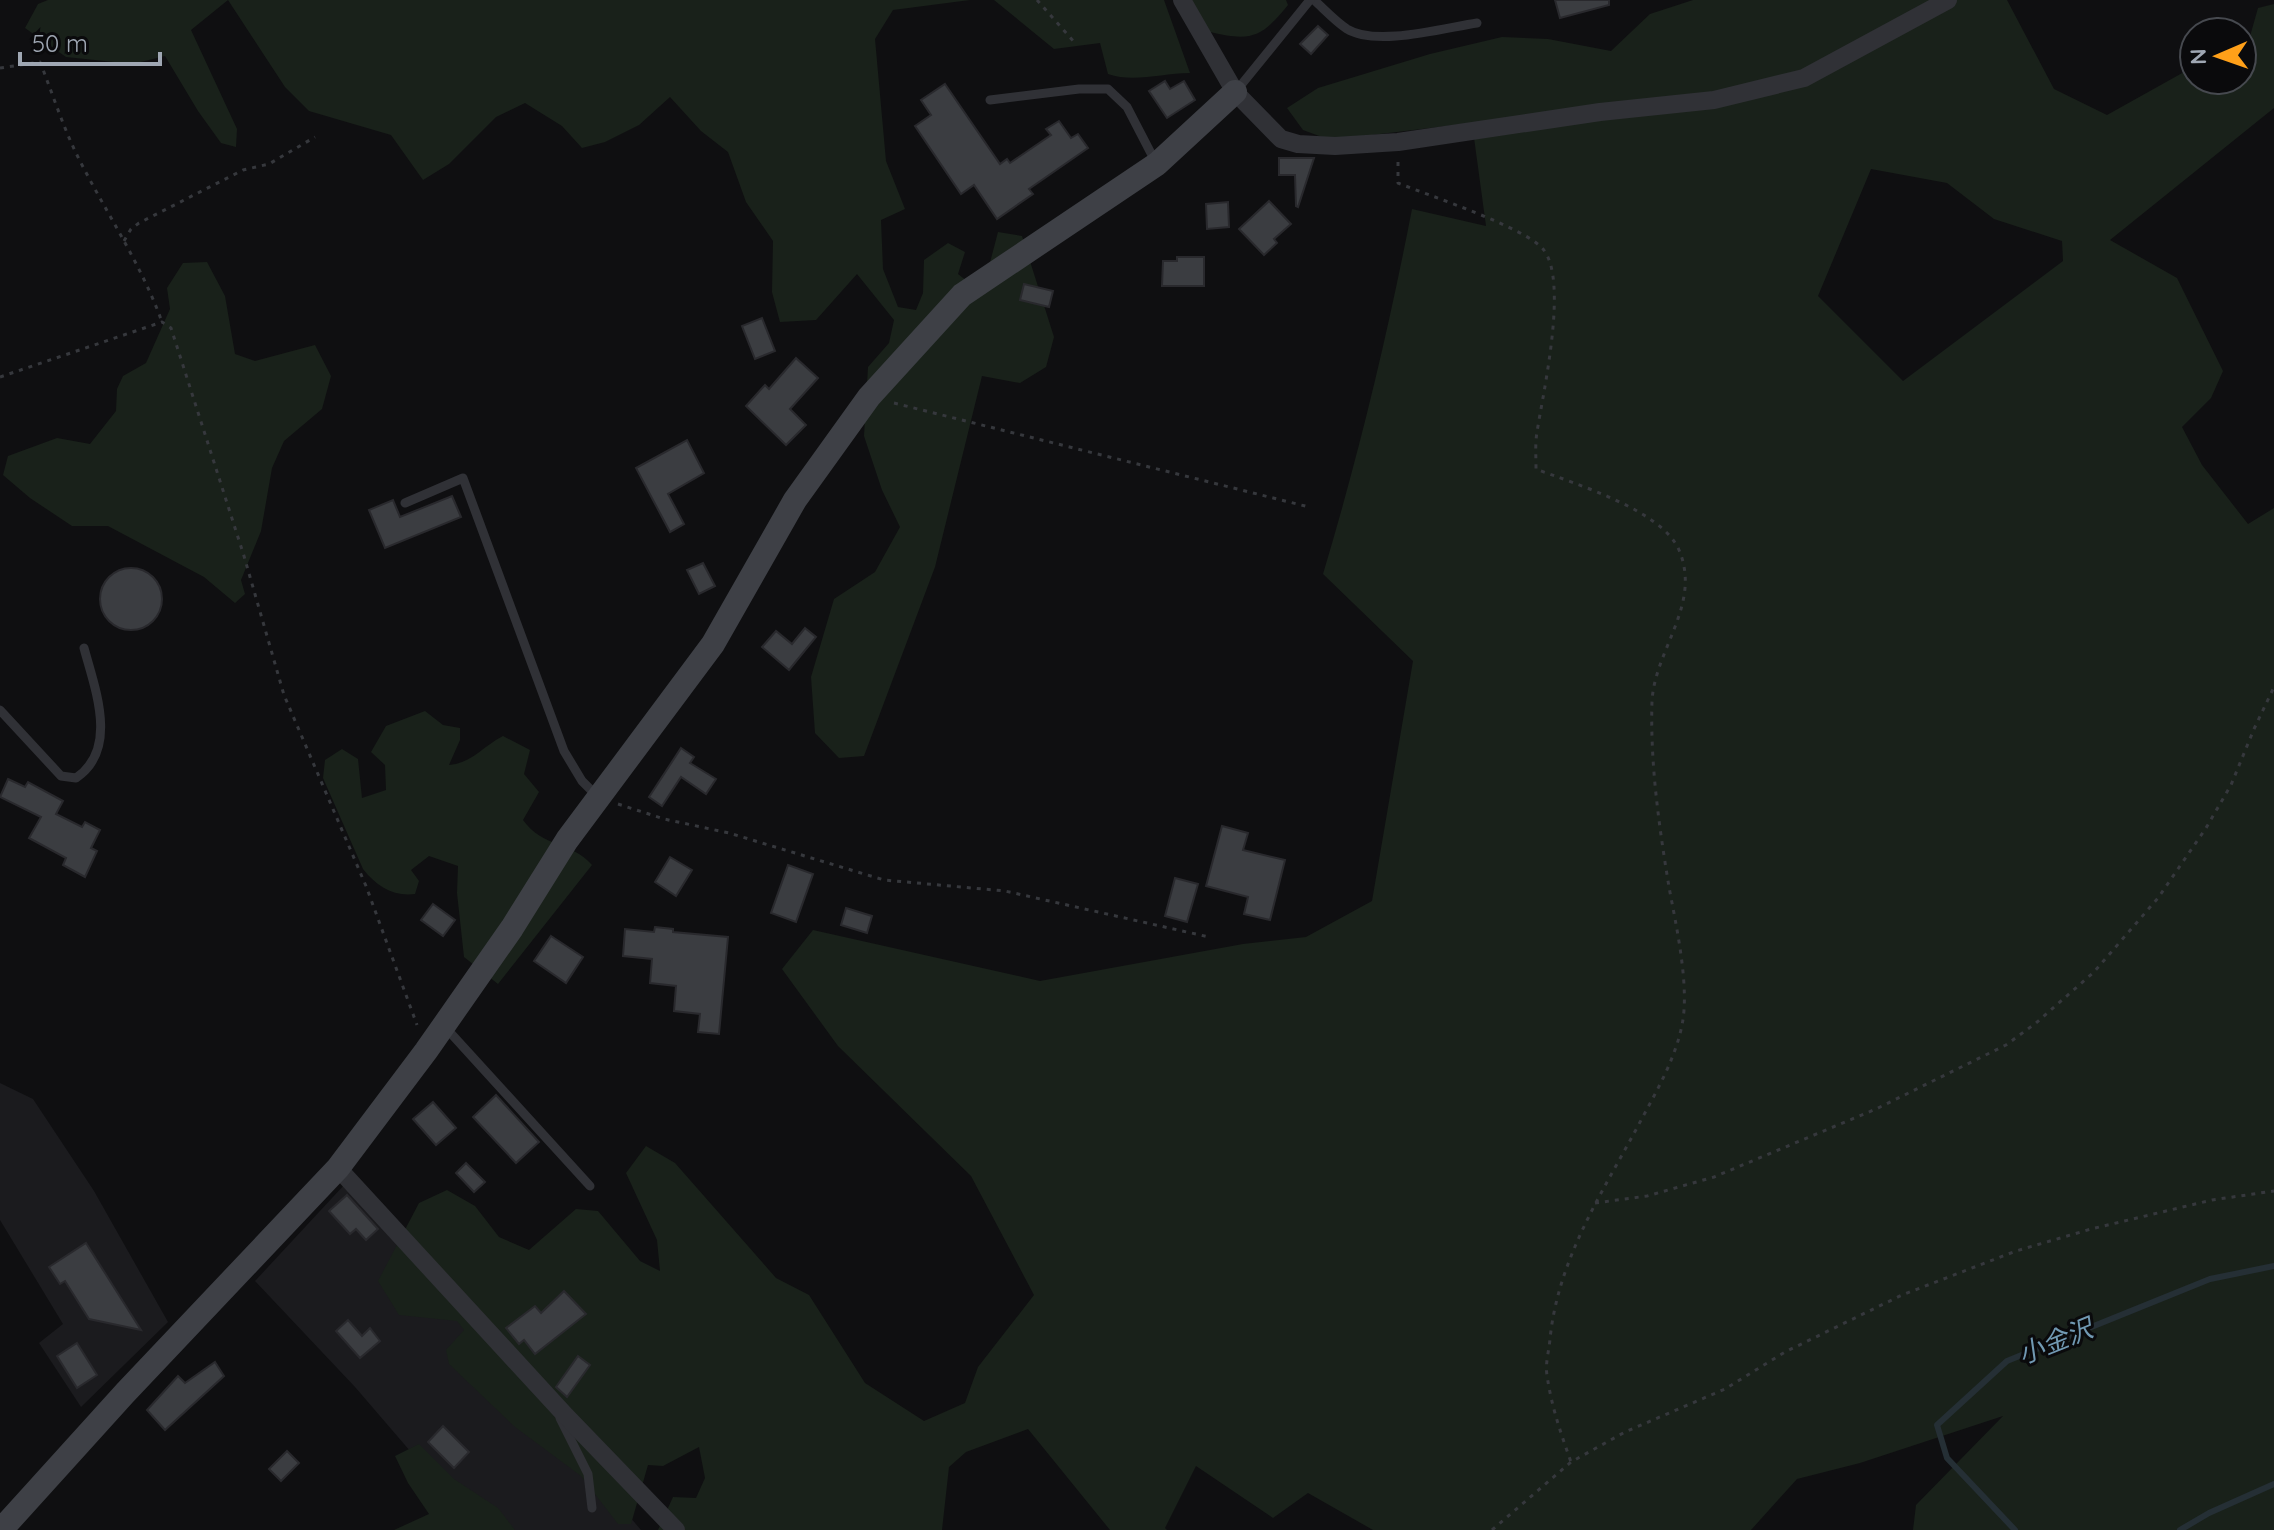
<svg xmlns="http://www.w3.org/2000/svg" width="2274" height="1530" font-family="Quicksand,'Noto Sans JP',sans-serif">
<style>
.built{fill:#1b1b1e}
.green{fill:#19211a;fill-rule:evenodd}
.lines{fill:none;stroke-linecap:round;stroke-linejoin:round}
.stream{stroke:#252f35;stroke-width:6}
.building{fill:#3b3d41;stroke:#29292d;stroke-width:2}
.path{stroke:#36383d;stroke-width:3;stroke-dasharray:4 6;stroke-linecap:butt}
.lane{stroke:#303136;stroke-width:9}
.street{stroke:#303136;stroke-width:18}
.secondary{stroke:#3e4046;stroke-width:24}
.labels{text-anchor:middle;dominant-baseline:central;stroke-width:6;stroke-linejoin:round;paint-order:stroke}
.water-label{font-size:26px;font-style:italic;fill:#7199b3;stroke:#0a0a0c}
</style>
<rect width="100%" height="100%" fill="#0f0f11"/>
<g class="built">
<polygon points="0,1083 33,1099 94,1191 168,1322 81,1407 39,1343 63,1324 0,1220"/>
<polygon points="345,1184 446,1300 641,1530 478,1530 355,1387 255,1281"/>
</g>
<g class="green">
<polygon points="48,0 970,0 893,10 875,39 886,161 905,209 881,220 883,269 898,307 916,310 923,293 924,260 948,243 965,252 958,274 982,293 998,232 1022,236 1054,337 1046,367 1020,383 982,376 935,567 864,756 839,758 815,733 811,677 834,599 875,572 900,527 882,490 864,436 868,367 889,343 894,320 857,274 816,320 780,322 772,292 773,241 746,202 728,152 701,131 670,97 639,125 605,142 582,148 562,126 525,103 496,117 449,164 423,180 391,135 309,111 285,87 228,0 191,30 237,129 236,147 221,143 198,111 165,56 133,64 66,57 25,28 38,4"/>
<path d="M994 0H1164L1190 73C1162 73 1134 83 1108 74L1100 43 1054 49Z"/>
<path d="M1189 0H1286L1288 5C1262 37 1252 42 1210 32Z"/>
<path d="M1693 0H2007L2054 89 2107 115 2193 67 2194 80H2242V55L2245 54 2258 8 2274 4V108L2110 240 2177 278 2223 371 2211 398 2182 427 2202 465 2248 524 2274 508V1530H1913L1916 1505 2003 1416 1860 1463 1797 1479 1751 1530H1373L1308 1493 1273 1518 1196 1466 1165 1528 1167 1530H1110L1028 1429 966 1452 949 1467 942 1530H658L673 1497 696 1498 705 1478 699 1447 663 1466 648 1465 631 1524H618L581 1476 515 1427 449 1364 446 1350 464 1330 457 1321 399 1315 378 1281 419 1203 447 1190 475 1206 499 1237 529 1250 576 1209 598 1211 640 1261 660 1271 657 1240 626 1173 646 1146 675 1163 776 1278 809 1295 865 1383 924 1421 965 1403 978 1367 1034 1295 971 1176 838 1046 782 969 813 930 1040 981 1243 944 1306 937 1372 901 1413 661 1323 574C1359 454 1388 333 1412 209L1486 226 1472 123 1330 140 1303 130 1287 108 1318 88 1430 54 1502 37 1548 39 1611 51 1650 14ZM1871 169 1947 183 1994 219 2062 241 2063 261 1903 381 1818 296Z"/>
<polygon points="207,262 225,296 235,354 255,361 315,345 331,376 322,409 284,441 272,468 261,531 241,580 245,594 235,603 204,577 108,526 72,526 30,498 3,475 8,456 57,438 90,444 116,411 117,389 123,376 146,363 170,309 167,288 183,263"/>
<path d="M425 711 443 725 460 728V740L449 765C472 763 482 747 503 736L530 750 524 774 539 792 523 820C543 848 571 841 592 865L498 984 464 957 457 893 458 866 429 856 411 870 419 881 415 894C394 897 376 886 363 869L323 778 325 760 342 749 358 759 362 798 386 790 385 765 371 752 386 726Z"/>
<polygon points="419,1444 454,1479 498,1508 515,1530 394,1530 429,1514 408,1483 395,1456"/>
</g>
<g class="lines">
<g class="stream">
<polyline points="2015,1530 1947,1458 1937,1425 2007,1361 2210,1279 2274,1266"/>
<polyline points="2180,1530 2209,1513 2274,1484"/>
</g>
</g>
<g class="building">
<polygon points="1555,0 1609,0 1609,5 1560,18"/>
<polygon points="1318,26 1328,35 1311,54 1300,44"/>
<polygon points="1165,81 1170,89 1184,81 1195,100 1167,118 1149,91"/>
<polygon points="945,84 1000,164 1007,159 1010,163 1051,135 1046,129 1059,121 1071,138 1078,134 1088,148 1029,189 1033,194 997,219 974,185 961,194 915,126 931,115 921,100"/>
<polygon points="1279,158 1314,158 1298,207 1296,206 1295,175 1279,175"/>
<polygon points="1269,201 1291,224 1274,239 1277,243 1264,255 1239,229"/>
<polygon points="1228,202 1229,227 1207,229 1206,204"/>
<polygon points="1177,257 1204,257 1204,286 1162,286 1163,261 1177,261"/>
<polygon points="1024,284 1053,291 1049,307 1020,300"/>
<polygon points="762,318 775,351 755,359 742,326"/>
<polygon points="796,358 818,378 790,409 806,425 786,445 746,406 765,385 769,389"/>
<polygon points="687,440 704,473 668,494 684,524 670,532 636,468"/>
<polygon points="452,496 461,517 385,548 369,510 393,500 400,517"/>
<polygon points="703,563 715,586 699,594 687,570"/>
<circle cx="131" cy="599" r="31"/>
<polygon points="805,628 816,637 789,670 762,647 776,631 792,644"/>
<polygon points="681,748 694,757 690,763 716,779 706,794 681,777 662,806 649,797"/>
<polygon points="8,779 25,787 28,782 63,801 56,814 82,827 85,822 100,830 91,848 97,851 85,877 63,865 66,858 29,838 41,817 0,797"/>
<polygon points="1222,826 1248,833 1243,850 1285,860 1270,920 1244,914 1248,897 1206,886"/>
<polygon points="670,857 692,870 676,896 655,882"/>
<polygon points="788,865 813,874 796,922 771,913"/>
<polygon points="1175,878 1198,884 1187,922 1165,916"/>
<polygon points="433,904 455,920 443,936 421,920"/>
<polygon points="846,908 872,916 867,933 841,925"/>
<polygon points="655,927 673,929 673,932 728,937 719,1034 698,1032 700,1014 674,1011 676,986 650,983 652,959 623,956 625,929 654,932"/>
<polygon points="551,936 583,957 566,983 534,961"/>
<polygon points="496,1095 539,1142 516,1163 473,1117"/>
<polygon points="433,1102 456,1128 436,1145 413,1119"/>
<polygon points="466,1163 485,1182 474,1192 456,1173"/>
<polygon points="347,1195 378,1229 366,1240 356,1229 350,1234 329,1211"/>
<polygon points="86,1243 141,1330 89,1319 65,1281 60,1284 49,1267"/>
<polygon points="564,1291 586,1314 535,1354 524,1340 519,1344 506,1328 535,1306 541,1313"/>
<polygon points="348,1320 362,1336 370,1328 380,1341 360,1358 336,1331"/>
<polygon points="77,1343 97,1375 77,1388 57,1356"/>
<polygon points="578,1356 590,1365 567,1397 556,1387"/>
<polygon points="215,1362 224,1376 165,1430 147,1410 178,1376 185,1383"/>
<polygon points="443,1426 469,1452 454,1468 428,1442"/>
<polygon points="287,1451 299,1463 281,1481 269,1469"/>
</g>
<g class="lines">
<g class="path">
<polyline points="1037,0 1076,44"/>
<path d="M0 68 40 62C52 92 62 124 76 153 104 210 141 263 162 322"/>
<path d="M1398 162V183C1430 196 1524 227 1543 249 1569 280 1543 393 1537 432 1535 444 1536 456 1536 469 1575 484 1662 510 1679 550 1702 604 1655 649 1652 701 1650 763 1659 826 1669 887 1676 925 1690 987 1682 1025 1675 1060 1656 1092 1639 1124 1602 1193 1558 1259 1550 1339 1549 1351 1545 1364 1547 1375 1551 1405 1561 1434 1571 1462"/>
<polyline points="124,241 131,229 139,223 243,170 269,164 315,137"/>
<polyline points="0,377 162,322 171,328 244,556 284,695 366,886 417,1025"/>
<polyline points="894,403 1309,507"/>
<polyline points="618,804 664,819 729,833 884,880 1005,891 1209,937"/>
<polyline points="1595,1203 1647,1196 1714,1177 1876,1109 2006,1045 2036,1023 2094,972 2158,898 2206,828 2231,785 2254,729 2274,687"/>
<polyline points="1492,1530 1571,1462 1625,1432 1725,1389 1785,1352 1902,1295 2016,1251 2091,1229 2212,1200 2274,1191"/>
</g>
<g class="lane">
<path d="M1314 0C1324 9 1335 21 1347 29 1376 47 1444 28 1477 23"/>
<polyline points="1237,90 1310,0"/>
<polyline points="990,100 1079,89 1108,89 1127,107 1155,161"/>
<polyline points="405,503 463,478 564,751 582,781 598,797"/>
<path d="M0 710 61 776 76 778C119 749 95 689 84 648"/>
<polyline points="446,1028 590,1186"/>
<polyline points="560,1418 588,1474 592,1508"/>
</g>
<g class="street">
<polyline points="1182,0 1235,92 1281,139 1298,144 1335,146 1398,142 1600,112 1714,100 1804,78 1948,0"/>
<polyline points="338,1168 566,1416 676,1530"/>
</g>
<polyline class="secondary" points="1,1530 125,1393 338,1168 426,1051 512,928 567,840 713,644 795,500 869,397 962,295 1157,164 1235,92"/>
</g>
<g class="labels">
<g class="water-label">
<text transform="translate(2055 1341) rotate(-22)">小金沢</text>
</g>
</g>
<g transform="translate(2218 56) rotate(268)"><circle r="38" fill="#0a0a0c" stroke="#46494f" stroke-width="2"/>
<path d="M0-6L14 30L0 20L-14 30Z" fill="#ffa019"/>
<text y="-12" font-size="22" font-weight="bold" text-anchor="middle" fill="#9fa7b3">N</text>
</g>
<path d="M20 52v12h140v-12" fill="none" stroke="#9fa7b3" stroke-width="4"/>
<text x="32" y="52" font-size="24" fill="#9fa7b3" stroke="#0a0a0c" stroke-width="6" paint-order="stroke">50 m</text>
</svg>
